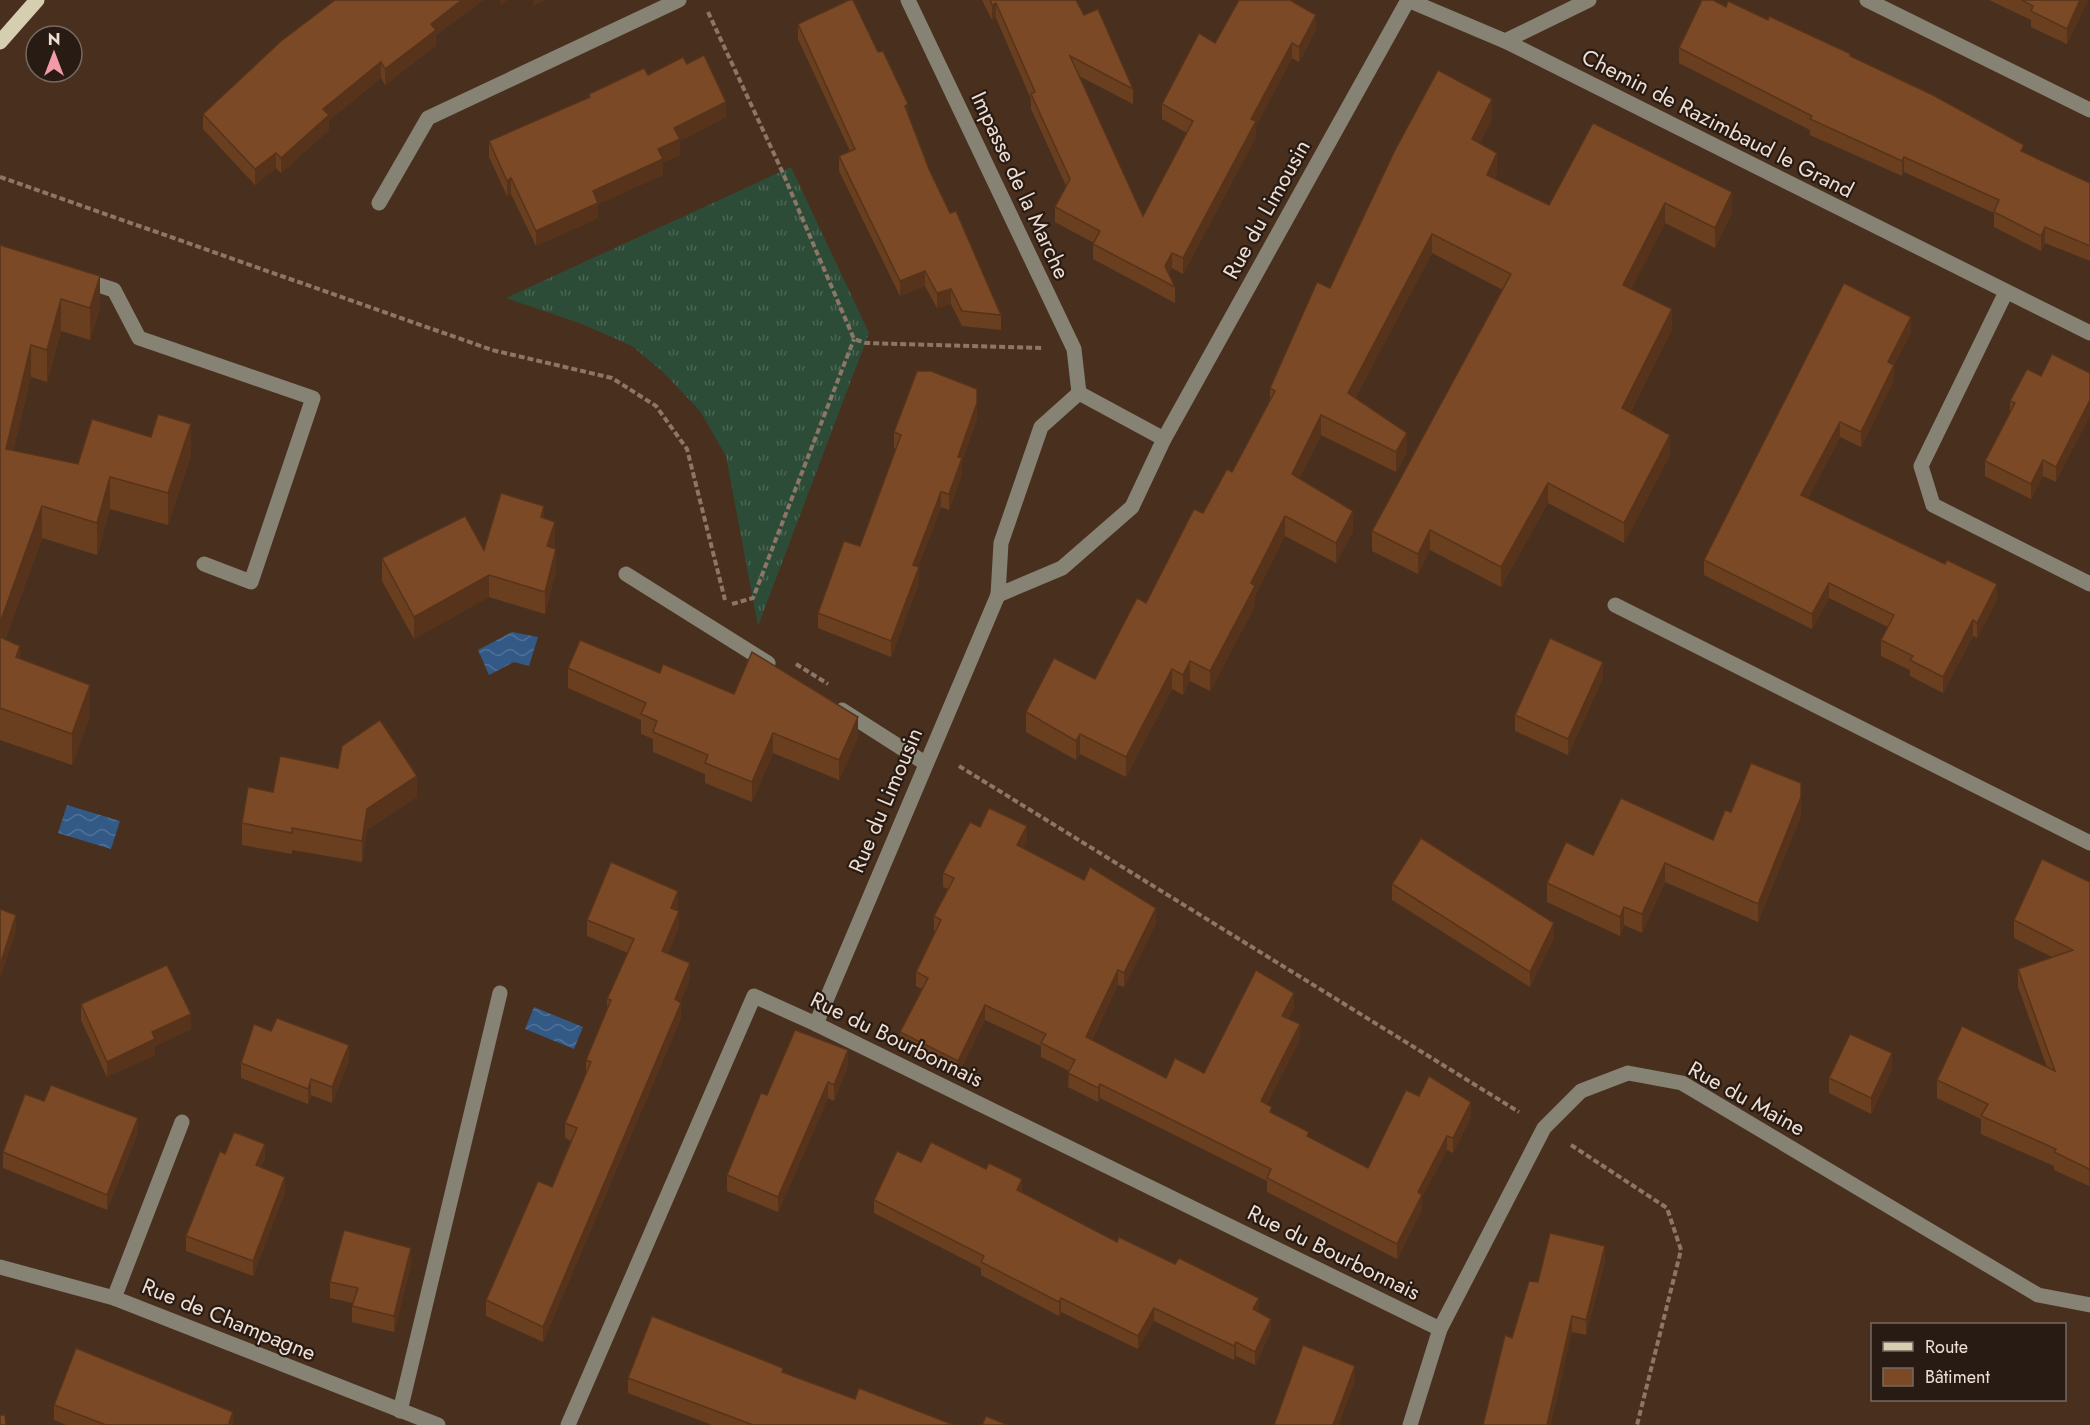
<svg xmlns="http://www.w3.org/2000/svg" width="2090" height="1425" font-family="Jost,sans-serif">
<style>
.grass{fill:url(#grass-tufts)}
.water{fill:url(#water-waves)}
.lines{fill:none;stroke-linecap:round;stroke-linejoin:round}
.path{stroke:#8c7668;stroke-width:4;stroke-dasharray:6 3;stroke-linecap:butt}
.minor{stroke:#868274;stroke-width:15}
.major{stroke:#d6ceb0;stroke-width:15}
.wall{fill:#6a3f20}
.shaded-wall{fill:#56331a}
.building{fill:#7b4925;stroke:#56331a;stroke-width:1.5}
.labels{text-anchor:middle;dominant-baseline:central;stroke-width:4.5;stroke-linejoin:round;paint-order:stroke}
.street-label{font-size:22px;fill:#efded3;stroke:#271b13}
</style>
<defs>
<pattern id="grass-tufts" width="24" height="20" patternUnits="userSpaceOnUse" patternTransform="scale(1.5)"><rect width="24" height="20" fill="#2d4c38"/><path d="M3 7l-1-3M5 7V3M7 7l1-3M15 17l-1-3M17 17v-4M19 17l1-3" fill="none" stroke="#4c6554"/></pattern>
<pattern id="water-waves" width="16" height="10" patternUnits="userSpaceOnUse" patternTransform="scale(1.5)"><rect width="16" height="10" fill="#335a86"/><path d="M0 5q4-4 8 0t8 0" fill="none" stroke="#517196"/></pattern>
</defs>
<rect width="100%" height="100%" fill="#492f1e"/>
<polygon class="grass" points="791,167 869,333 758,626 726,456 700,411 663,372 632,346 582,324 506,298"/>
<g class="water">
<polygon points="512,632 538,637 529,666 514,662 489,675 478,650"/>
<polygon points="67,805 120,821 111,849 58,833"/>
<polygon points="534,1007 583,1027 574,1049 525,1029"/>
</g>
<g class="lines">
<g class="path">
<polyline points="708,12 782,171 854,339 866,343 1042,348"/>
<polyline points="0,177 492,350 612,378 656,406 687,449 725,600"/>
<polyline points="732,604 753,598 854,339"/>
<polyline points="796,664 828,684"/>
<polyline points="959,766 1519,1112"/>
<polyline points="1571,1145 1667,1208 1681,1250 1637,1425"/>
</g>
<g class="minor">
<polyline points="908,0 1074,349 1079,393"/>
<polyline points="1867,0 2090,110"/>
<polyline points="1505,41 1589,0"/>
<polyline points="379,203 428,118 679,0"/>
<polyline points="83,280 114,290 139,338 313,398 251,582 204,564"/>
<polyline points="2006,292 1921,466 1933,505 2090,584"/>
<polygon points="1079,393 1164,439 1132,507 1062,568 998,595 1001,543 1041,427"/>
<polyline points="1164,439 1408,0 1505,41 2090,333"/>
<polyline points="626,574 768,663"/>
<polyline points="1615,605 2090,843"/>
<polyline points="842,710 925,763"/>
<polyline points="816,1024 998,595"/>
<polyline points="0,1267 114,1298 438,1425"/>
<polyline points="114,1298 182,1122"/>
<polyline points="400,1411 500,993"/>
<polyline points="568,1425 754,996 816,1024 1440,1329"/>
<polyline points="1410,1425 1440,1329 1544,1128 1581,1091 1628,1073 1682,1083 2038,1295 2090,1305"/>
</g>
<polyline class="major" points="0,42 37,0"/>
</g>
<g class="wall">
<polygon points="335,0 483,0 436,35 436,45 385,85 381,78 329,120 329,130 281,173 276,168 255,185 203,129 203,114"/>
<polygon points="982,0 1076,0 1084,15 1133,89 1133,104 1079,76 1143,216 1187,133 1162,119 1162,104 1215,43 1316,30 1299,62 1292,58 1256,126 1256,137 1183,274 1172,268 1169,274 1175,287 1175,303 1093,259 1093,244 1094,243 1055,222 1055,207 1066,186 1031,109 1031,99 996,18 992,20"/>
<polygon points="1989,0 2088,0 2067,44 2031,27 2031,20"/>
<polygon points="1726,7 1768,20 1851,57 2024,153 2090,183 2090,261 2045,243 2041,251 1994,227 1994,213 1904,172 1902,176 1810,135 1810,130 1679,63 1679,48"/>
<polygon points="798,24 908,116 929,169 1001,315 1001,330 962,326 951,304 937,308 925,286 900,296 839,171 839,156 850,151 798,39"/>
<polygon points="687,64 726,117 680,141 680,155 663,162 663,175 598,204 598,218 536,246 511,194 507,196 489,157 489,141 589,97 589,94 648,75"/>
<polygon points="1492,119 1480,143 1497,173 1494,179 1549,205 1593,123 1732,212 1715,248 1665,223 1631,289 1672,329 1630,413 1670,455 1624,543 1548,503 1501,587 1430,550 1418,574 1372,551 1372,531 1503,290 1432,253 1355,398 1407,453 1396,472 1321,435 1299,479 1353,531 1336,563 1285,536 1255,596 1255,606 1210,691 1190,681 1183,695 1172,689 1126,777 1080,754 1076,760 1026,732 1026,712 1095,679 1146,603 1203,513 1232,472 1270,399 1270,388 1330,288"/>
<polygon points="0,245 100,308 90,340 61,331 47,382 31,377 13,451 78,464 191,455 168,525 110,509 97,555 42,538 5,640 20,659 90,716 72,765 0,740"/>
<polygon points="1911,332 1894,365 1894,380 1861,447 1840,437 1808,498 1997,600 1977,638 1973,636 1943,693 1910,676 1910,670 1881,656 1881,640 1888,627 1829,598 1812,629 1704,575 1704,560"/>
<polygon points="2090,373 2056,482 2043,476 2031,499 1985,476 1985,461 2010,412 2010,401 2041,376"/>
<polygon points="977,419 962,461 962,474 949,510 941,507 918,567 919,583 891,657 818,628 818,613 860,546 896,449 894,448 894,432"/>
<polygon points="544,518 555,545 553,548 556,571 545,614 489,597 414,639 382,581 382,558 484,550"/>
<polygon points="568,668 660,673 734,694 858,737 839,780 773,753 752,802 705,783 705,774 653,752 653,739 641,734 641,720 568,688"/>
<polygon points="1603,678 1568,755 1515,731 1515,715"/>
<polygon points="273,792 417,797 367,830 362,862 292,850 292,854 242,845 242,823"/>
<polygon points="1731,812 1801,816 1758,922 1665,882 1642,933 1624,925 1620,936 1547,902 1547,883 1593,855 1713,840"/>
<polygon points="980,827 1027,840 1023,848 1156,923 1124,987 1118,985 1092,1040 1166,1078 1204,1073 1294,1007 1288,1019 1300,1039 1267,1104 1272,1114 1309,1137 1368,1168 1419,1096 1471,1117 1453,1153 1447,1150 1422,1197 1422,1209 1397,1259 1267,1192 1267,1181 1100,1098 1098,1102 1068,1087 1069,1071 1041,1057 1041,1046 985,1020 958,1075 900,1046 900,1032 922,989 916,986 916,972 936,931 934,931 934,916 948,889 943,887 943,873"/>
<polygon points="2090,882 2089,1186 2054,1170 2054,1166 1981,1134 1981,1119 1937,1098 1937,1080 2047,1067 2018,987 2018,969 2052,957 2014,938 2014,920"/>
<polygon points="1392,884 1554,938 1530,987 1392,900"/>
<polygon points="678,907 676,910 679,927 668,953 690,979 680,1002 681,1018 543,1342 486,1316 486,1300 552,1187 571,1141 565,1138 565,1123 586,1074 586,1060 607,1010 607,999 628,953 587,936 587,920"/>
<polygon points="81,1004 191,1029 155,1046 155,1055 107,1077 81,1020"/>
<polygon points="349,1061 332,1103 311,1095 308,1104 241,1078 241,1063"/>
<polygon points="848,1066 834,1101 828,1098 778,1212 727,1191 727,1175 767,1095"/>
<polygon points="1892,1069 1871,1114 1829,1093 1829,1078"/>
<polygon points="44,1101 138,1133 107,1210 3,1168 3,1152"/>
<polygon points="225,1154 265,1158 261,1167 285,1192 253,1276 186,1251 186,1236"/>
<polygon points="921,1162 1022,1193 1117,1242 1259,1312 1271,1332 1255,1365 1236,1356 1234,1360 1154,1321 1138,1349 1061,1312 1059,1316 981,1275 981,1268 874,1213 874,1200"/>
<polygon points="1605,1261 1586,1335 1572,1332 1512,1338"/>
<polygon points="411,1264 394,1332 352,1322 352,1306 353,1303 330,1298 330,1282"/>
<polygon points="783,1372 855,1399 954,1425 712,1425 628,1393 628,1378"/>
<polygon points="54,1405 233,1425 66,1425 54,1420"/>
</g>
<g class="shaded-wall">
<polygon points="462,0 483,0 436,35 436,45 385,85 385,69 431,24"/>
<polygon points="500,0 508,0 500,5"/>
<polygon points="533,0 546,0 533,6"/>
<polygon points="2080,0 2088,0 2067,44 2067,29"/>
<polygon points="996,3 996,18 992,20 992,5"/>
<polygon points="1316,15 1316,30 1299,62 1299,47"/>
<polygon points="1292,43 1292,58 1256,126 1256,137 1183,274 1183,258 1251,119"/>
<polygon points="381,62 381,78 329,120 329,130 281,173 281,158 323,109"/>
<polygon points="1492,99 1492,119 1472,159 1472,139"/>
<polygon points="726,102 726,117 680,141 680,155 663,162 663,175 598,204 598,218 536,246 536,231 593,191 658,149 674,128"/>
<polygon points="908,104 908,119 905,106"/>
<polygon points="276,153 276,168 255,185 255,169"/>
<polygon points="1497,153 1497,173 1487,195 1487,175"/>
<polygon points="1904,157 1904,172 1902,176 1902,161"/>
<polygon points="511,178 511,194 507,196 507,181"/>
<polygon points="1732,192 1732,212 1715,248 1715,228"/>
<polygon points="1665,203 1665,223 1623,305 1623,285"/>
<polygon points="2045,227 2045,243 2041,251 2041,236"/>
<polygon points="1432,234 1432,253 1348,413 1348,393"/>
<polygon points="1172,253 1172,268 1165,281 1165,266"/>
<polygon points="925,271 925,286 900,296 900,281"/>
<polygon points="100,276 100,308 90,340 90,308"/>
<polygon points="951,289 951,304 937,308 937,293"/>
<polygon points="61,299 61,331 47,382 47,350"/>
<polygon points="1672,309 1672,329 1622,428 1622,408"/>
<polygon points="1911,317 1911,332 1888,377 1888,362"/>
<polygon points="31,345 31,377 6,481 6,449"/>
<polygon points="1894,365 1894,380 1861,447 1861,432"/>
<polygon points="2090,400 2090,416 2056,482 2056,467"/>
<polygon points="977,403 977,419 962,461 962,474 949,510 949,494 958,457"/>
<polygon points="1321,415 1321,435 1292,494 1292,474"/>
<polygon points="1840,422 1840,437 1801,511 1801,495"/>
<polygon points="191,424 191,455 168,525 168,493"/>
<polygon points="1407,433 1407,453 1396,472 1396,452"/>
<polygon points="1670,435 1670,455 1624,543 1624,523"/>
<polygon points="2043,460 2043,476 2031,499 2031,484"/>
<polygon points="110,477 110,509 97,555 97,523"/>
<polygon points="1548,483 1548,503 1501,587 1501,567"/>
<polygon points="941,492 941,507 913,581 913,565"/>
<polygon points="42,506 42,538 0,654 0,623"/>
<polygon points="544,506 544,528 541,517"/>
<polygon points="1353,511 1353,531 1336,563 1336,543"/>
<polygon points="1285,516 1285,536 1255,596 1255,606 1210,691 1210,671 1251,583"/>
<polygon points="555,522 555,545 547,569 547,546"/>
<polygon points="1430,530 1430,550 1418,574 1418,554"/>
<polygon points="556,549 556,571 545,614 545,592"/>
<polygon points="919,567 919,583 891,657 891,641"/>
<polygon points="489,575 489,597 414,639 414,617"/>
<polygon points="1829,583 1829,598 1812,629 1812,614"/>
<polygon points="1997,584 1997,600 1977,638 1977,623"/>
<polygon points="1973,620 1973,636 1943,693 1943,677"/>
<polygon points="20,646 20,677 16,657"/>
<polygon points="1190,661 1190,681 1183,695 1183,675"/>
<polygon points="1603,662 1603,678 1568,755 1568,739"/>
<polygon points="1172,669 1172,689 1126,777 1126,757"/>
<polygon points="90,685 90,716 72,765 72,734"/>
<polygon points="858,717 858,737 839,780 839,760"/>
<polygon points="773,733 773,753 752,802 752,782"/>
<polygon points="1080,734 1080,754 1076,760 1076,741"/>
<polygon points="417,776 417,797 367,830 362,862 362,841 367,809"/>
<polygon points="1801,797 1801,816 1758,922 1758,904"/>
<polygon points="1027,826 1027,840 1017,859 1017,845"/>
<polygon points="1665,863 1665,882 1642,933 1642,914"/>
<polygon points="678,891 678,907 671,923 671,908"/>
<polygon points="1624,907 1624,925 1620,936 1620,917"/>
<polygon points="1156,908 1156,923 1124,987 1124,973"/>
<polygon points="679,911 679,927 662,967 662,951"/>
<polygon points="16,915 16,931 0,980 0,965"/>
<polygon points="1554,923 1554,938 1530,987 1530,972"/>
<polygon points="690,963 690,979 675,1015 675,999"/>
<polygon points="1118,970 1118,985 1086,1052 1086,1037"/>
<polygon points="1294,993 1294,1007 1282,1030 1282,1016"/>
<polygon points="681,1003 681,1018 543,1342 543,1327"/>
<polygon points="985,1005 985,1020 958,1075 958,1061"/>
<polygon points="191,1014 191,1029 155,1046 155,1055 107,1077 107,1062 152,1032"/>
<polygon points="1300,1024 1300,1039 1261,1115 1261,1101"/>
<polygon points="349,1045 349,1061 332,1103 332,1087"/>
<polygon points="848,1050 848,1066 834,1101 834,1085"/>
<polygon points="1892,1053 1892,1069 1871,1114 1871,1098"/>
<polygon points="311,1079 311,1095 308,1104 308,1089"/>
<polygon points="828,1082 828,1098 778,1212 778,1197"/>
<polygon points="1100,1084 1100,1098 1098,1102 1098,1088"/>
<polygon points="1471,1102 1471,1117 1453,1153 1453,1138"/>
<polygon points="138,1118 138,1133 107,1210 107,1195"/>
<polygon points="1447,1136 1447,1150 1422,1197 1422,1209 1397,1259 1397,1244 1418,1192"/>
<polygon points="265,1144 265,1158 256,1180 256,1165"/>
<polygon points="2090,1167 2090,1185 2089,1186 2089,1169"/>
<polygon points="285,1177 285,1192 253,1276 253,1261"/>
<polygon points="1022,1179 1022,1193 1017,1190"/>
<polygon points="1605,1246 1605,1261 1586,1335 1586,1320"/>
<polygon points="411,1248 411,1264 394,1332 394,1316"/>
<polygon points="1061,1298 1061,1312 1059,1316 1059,1302"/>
<polygon points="1259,1298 1259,1312 1253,1309"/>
<polygon points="1154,1308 1154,1321 1138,1349 1138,1336"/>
<polygon points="1572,1316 1572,1332 1551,1425 1547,1425"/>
<polygon points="1271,1319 1271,1332 1255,1365 1255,1352"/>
<polygon points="1236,1342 1236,1356 1234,1360 1234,1346"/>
<polygon points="1355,1366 1355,1382 1339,1425 1333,1425"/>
<polygon points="233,1412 233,1425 229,1423"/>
</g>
<g class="building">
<polygon points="335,0 462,0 431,24 436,30 385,69 381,62 323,109 329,115 281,158 276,153 255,169 203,114 281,41"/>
<polygon points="849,0 853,0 878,52 883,51 908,104 905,106 929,169 950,213 956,211 1001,315 962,311 951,289 937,293 925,271 900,281 839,156 855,149 798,24"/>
<polygon points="990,0 1076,0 1084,15 1098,9 1133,89 1070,56 1143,216 1193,121 1162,104 1199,33 1215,43 1239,0 1290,0 1316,15 1299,47 1292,43 1251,119 1256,121 1183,258 1172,253 1165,266 1175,287 1093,244 1100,231 1055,207 1070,179 1031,94 1035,92 996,3 992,5"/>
<polygon points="1702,0 1713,0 1726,7 1728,1 1768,20 1769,16 1851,54 1850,56 1933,95 2024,145 2021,151 2090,183 2090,246 2045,227 2041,236 1994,212 1999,200 1904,157 1902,161 1810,119 1812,116 1679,48"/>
<polygon points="2022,0 2080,0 2067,29 2031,11 2033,6"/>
<polygon points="704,55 726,102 674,128 680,139 658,149 663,159 593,191 598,203 536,231 511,178 507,181 489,141 590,97 589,94 644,68 648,75 683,57 687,64"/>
<polygon points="1438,70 1492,99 1472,139 1497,153 1487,175 1549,205 1593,123 1732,192 1715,228 1665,203 1623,285 1672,309 1622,408 1670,435 1624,523 1548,483 1501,567 1430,530 1418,554 1372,531 1511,274 1432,234 1348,393 1407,433 1396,452 1321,415 1292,474 1353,511 1336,543 1285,516 1251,583 1255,586 1210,671 1190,661 1183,675 1172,669 1126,757 1080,734 1076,741 1026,712 1054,658 1095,679 1137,598 1146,603 1194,509 1203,513 1227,469 1232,472 1275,391 1270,388 1317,282 1330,288 1394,152"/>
<polygon points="0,245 100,276 90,308 61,299 47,350 31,345 6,449 78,464 92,419 151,437 158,414 191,424 168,493 110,477 97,523 42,506 0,623"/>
<polygon points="1844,283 1911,317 1888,362 1894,365 1861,432 1840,422 1801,495 1945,564 1947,560 1997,584 1977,623 1973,620 1943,677 1910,660 1913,656 1881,640 1894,615 1829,583 1812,614 1704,560"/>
<polygon points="2052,354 2090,373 2090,400 2056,467 2043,460 2031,484 1985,461 2015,403 2010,401 2027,369 2041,376"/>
<polygon points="917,371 931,371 977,389 977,403 958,457 962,458 949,494 941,492 913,565 919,567 891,641 818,613 844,541 860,546 901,435 894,432"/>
<polygon points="501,493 544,506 541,517 555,522 547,546 556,549 545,592 489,575 414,617 382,558 465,516 484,550"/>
<polygon points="0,637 20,646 16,657 90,685 72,734 0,708"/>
<polygon points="1550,638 1603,662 1568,739 1515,715"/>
<polygon points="580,640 660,673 663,664 734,694 752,652 858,717 839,760 773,733 752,782 705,763 708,755 653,732 657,721 641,714 646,703 568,668"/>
<polygon points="380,720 417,776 367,809 362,841 292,828 292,833 242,823 248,787 273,792 280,756 338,768 342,746"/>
<polygon points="1751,763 1801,783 1801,797 1758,904 1665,863 1642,914 1624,907 1620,917 1547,883 1566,842 1593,855 1621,798 1713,840 1725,810 1731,812"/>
<polygon points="989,808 1027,826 1017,845 1084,880 1090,867 1156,908 1124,973 1118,970 1086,1037 1166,1078 1175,1058 1204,1073 1256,970 1294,993 1282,1016 1300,1024 1261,1101 1272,1107 1270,1112 1309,1132 1307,1136 1368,1168 1406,1090 1419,1096 1429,1076 1471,1102 1453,1138 1447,1136 1418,1192 1422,1195 1397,1244 1267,1178 1271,1169 1100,1084 1098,1088 1068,1073 1075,1060 1041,1043 1046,1034 985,1005 958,1061 900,1032 928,978 916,972 941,920 934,916 954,878 943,873 970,822 980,827"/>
<polygon points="1421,838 1554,923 1530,972 1392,884"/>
<polygon points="2042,859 2090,882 2090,1167 2089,1169 2054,1152 2056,1149 1981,1116 1988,1104 1937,1080 1962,1026 2055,1071 2018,969 2073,950 2014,920"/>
<polygon points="611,862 678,891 671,908 679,911 662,951 690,963 675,999 681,1003 543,1327 486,1300 538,1181 552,1187 577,1128 565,1123 591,1062 586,1060 611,1000 607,999 634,939 587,920"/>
<polygon points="0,909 16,915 0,965"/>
<polygon points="167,965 191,1014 152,1032 155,1039 107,1062 81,1004"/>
<polygon points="277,1018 349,1045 332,1087 311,1079 308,1089 241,1063 254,1024 271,1031"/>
<polygon points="795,1030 848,1050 834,1085 828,1082 778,1197 727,1175 761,1093 767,1095"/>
<polygon points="1850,1034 1892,1053 1871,1098 1829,1078"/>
<polygon points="51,1085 138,1118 107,1195 3,1152 25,1094 44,1101"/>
<polygon points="234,1132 265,1144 256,1165 285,1177 253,1261 186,1236 220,1151 225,1154"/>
<polygon points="931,1142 986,1169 989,1163 1022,1179 1017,1190 1117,1242 1119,1237 1175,1264 1179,1258 1259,1298 1253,1309 1271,1319 1255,1352 1236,1342 1234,1346 1154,1308 1138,1336 1061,1298 1059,1302 981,1262 984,1256 874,1200 897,1151 921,1162"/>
<polygon points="344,1230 411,1248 394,1316 352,1306 358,1288 330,1282"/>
<polygon points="1550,1233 1605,1246 1586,1320 1572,1316 1547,1425 1483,1425 1505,1335 1512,1338 1529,1281 1538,1282"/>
<polygon points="652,1316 783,1368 782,1372 855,1399 859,1388 954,1425 753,1425 628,1378"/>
<polygon points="1303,1345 1355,1366 1333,1425 1274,1425"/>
<polygon points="76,1348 233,1412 229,1423 233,1425 106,1425 54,1405"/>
<polygon points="0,1415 5,1415 6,1425 0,1425"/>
<polygon points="986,1416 1008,1425 982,1425"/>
</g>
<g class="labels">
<g class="street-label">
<text transform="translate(1718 123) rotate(27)">Chemin de Razimbaud le Grand</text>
<text transform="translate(1021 185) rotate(65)">Impasse de la Marche</text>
<text transform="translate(1266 209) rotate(-61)">Rue du Limousin</text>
<text transform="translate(885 800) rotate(-67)">Rue du Limousin</text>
<text transform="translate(897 1039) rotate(26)">Rue du Bourbonnais</text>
<text transform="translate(1747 1098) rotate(29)">Rue du Maine</text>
<text transform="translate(1334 1252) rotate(26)">Rue du Bourbonnais</text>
<text transform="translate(229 1319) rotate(22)">Rue de Champagne</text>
</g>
</g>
<rect x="1871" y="1323" width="195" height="78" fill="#271b13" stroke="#776960" stroke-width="1.5"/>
<rect x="1883" y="1342" width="30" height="9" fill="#d6ceb0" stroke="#776960" stroke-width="1.5"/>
<text x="1925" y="1353" font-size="18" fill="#efded3">Route</text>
<rect x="1883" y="1368" width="30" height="18" fill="#7b4925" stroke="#776960" stroke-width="1.5"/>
<text x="1925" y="1383" font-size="18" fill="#efded3">Bâtiment</text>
<g transform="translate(54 54)"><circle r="28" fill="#271b13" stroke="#776960" stroke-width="1.5"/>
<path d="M0-4.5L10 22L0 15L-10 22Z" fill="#f39aa8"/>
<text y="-9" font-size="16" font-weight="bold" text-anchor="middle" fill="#efded3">N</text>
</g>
</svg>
